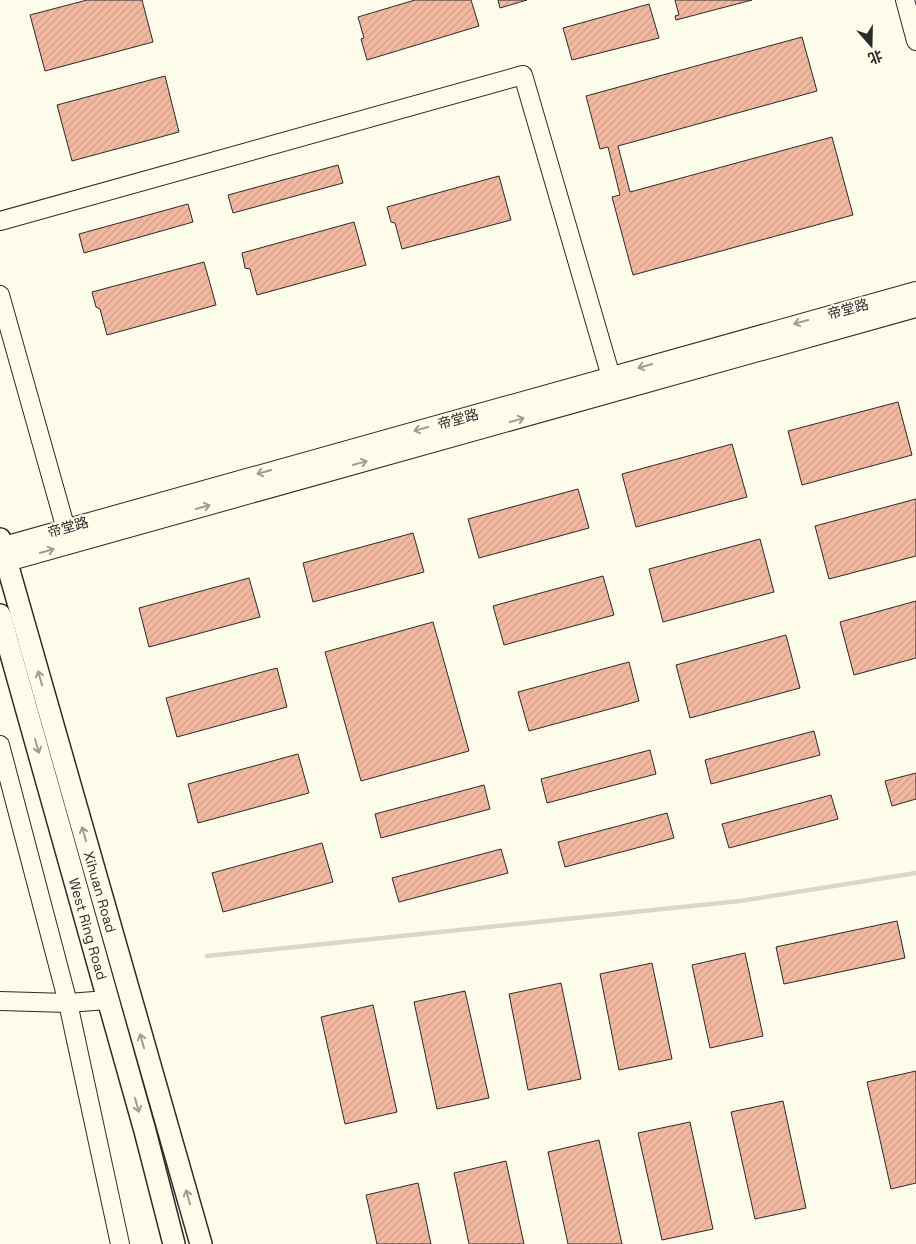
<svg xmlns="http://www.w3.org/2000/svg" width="916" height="1244" font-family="'Space Grotesk','Noto Sans SC',sans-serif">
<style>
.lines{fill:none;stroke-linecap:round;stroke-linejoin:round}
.stream{stroke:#d8d7c9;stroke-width:4.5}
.building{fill:url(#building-hatch);stroke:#2b2b2b}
.minor-casing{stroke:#2b2b2b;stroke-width:20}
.major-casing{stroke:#2b2b2b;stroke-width:24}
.minor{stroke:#fdfbea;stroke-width:18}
.major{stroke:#fdfbea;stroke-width:21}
.oneway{stroke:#9e9d94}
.labels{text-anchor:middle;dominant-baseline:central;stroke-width:4;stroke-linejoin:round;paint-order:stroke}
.street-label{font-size:14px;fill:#2b2b2b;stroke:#fdfbea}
</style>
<defs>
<pattern id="building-hatch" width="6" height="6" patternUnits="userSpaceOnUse" patternTransform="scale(1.25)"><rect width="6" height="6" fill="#f2b8a0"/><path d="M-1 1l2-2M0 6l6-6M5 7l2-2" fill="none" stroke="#d09e8a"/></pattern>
</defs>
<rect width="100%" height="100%" fill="#fdfbea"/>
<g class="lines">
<polyline class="stream" points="207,956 740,901 916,873"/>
</g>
<g class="building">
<polygon points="87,0 142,0 153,42 45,71 30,15"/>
<polygon points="415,0 471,0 479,26 367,60 361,39 364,38 358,17"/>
<polygon points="498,0 527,0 500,8"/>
<polygon points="675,0 752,0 676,20 675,16 679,15"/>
<polygon points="649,4 659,38 572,60 563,28"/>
<polygon points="802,37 817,91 618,146 630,192 832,137 853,215 633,275 612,197 620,195 608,147 600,149 586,96"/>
<polygon points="165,76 179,132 72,161 57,105"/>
<polygon points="338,165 343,183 233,213 228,195"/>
<polygon points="499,176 511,220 402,249 395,223 391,222 387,207"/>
<polygon points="188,204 193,222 84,253 79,234"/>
<polygon points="354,222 366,265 257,295 250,269 245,268 242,253"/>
<polygon points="204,262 216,305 107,335 100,309 96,307 92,292"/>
<polygon points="898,402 912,455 802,485 788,431"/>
<polygon points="732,444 747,497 636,527 622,474"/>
<polygon points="578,489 589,528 479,558 468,519"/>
<polygon points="916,499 916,556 829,579 815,526"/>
<polygon points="413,533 424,572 313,602 303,563"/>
<polygon points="760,539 774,592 663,622 649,569"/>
<polygon points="603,576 614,615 504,645 493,606"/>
<polygon points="249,578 260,617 149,647 139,608"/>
<polygon points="916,601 916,658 854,675 840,622"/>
<polygon points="433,622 469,751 361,781 325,652"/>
<polygon points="786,635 800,688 690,718 676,665"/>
<polygon points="629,662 639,701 529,731 518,692"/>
<polygon points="277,668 287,707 177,737 166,698"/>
<polygon points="814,731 820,755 711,784 705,760"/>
<polygon points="650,750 656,774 547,803 541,779"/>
<polygon points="298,754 309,793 198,823 188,784"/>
<polygon points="916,773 916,799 892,806 885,781"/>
<polygon points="484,785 490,809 381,838 375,814"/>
<polygon points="831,795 838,819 729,848 722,824"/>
<polygon points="667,813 674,838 565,867 558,842"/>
<polygon points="322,843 333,882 223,912 212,873"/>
<polygon points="501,849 508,873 399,902 392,878"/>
<polygon points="897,921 905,958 784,984 776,947"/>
<polygon points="745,953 763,1036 710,1048 692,965"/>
<polygon points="652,963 672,1059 619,1070 600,974"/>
<polygon points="561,983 581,1079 528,1090 509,994"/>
<polygon points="465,991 489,1098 437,1109 414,1002"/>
<polygon points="373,1005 397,1112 345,1124 321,1017"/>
<polygon points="916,1071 916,1183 891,1189 867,1082"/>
<polygon points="783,1101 806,1208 755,1219 731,1112"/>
<polygon points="690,1122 713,1229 662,1240 638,1133"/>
<polygon points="599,1140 622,1244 568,1244 548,1152"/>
<polygon points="506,1161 524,1244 469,1244 454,1173"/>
<polygon points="418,1183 431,1244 377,1244 366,1195"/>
</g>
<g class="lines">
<defs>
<g id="minor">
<polyline points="905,0 916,41"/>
<polyline points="0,221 523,75 614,387"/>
<polyline points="0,295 69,540"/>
<polyline points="0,547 916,291"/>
<polyline points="0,564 916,308"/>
<polyline points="0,745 68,1003 120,1244"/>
<polyline points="0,1001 68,1003 107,1000"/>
</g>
<g id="major">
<polyline points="0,539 201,1244"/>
<polyline points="0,615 145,1131 174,1244"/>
</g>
</defs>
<use href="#minor" class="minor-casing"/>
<use href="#major" class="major-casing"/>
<use href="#minor" class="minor"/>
<use href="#major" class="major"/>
</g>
<defs><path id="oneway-shaft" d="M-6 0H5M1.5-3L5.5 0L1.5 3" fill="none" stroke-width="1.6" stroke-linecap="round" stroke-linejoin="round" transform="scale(1.25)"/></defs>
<g class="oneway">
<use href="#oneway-shaft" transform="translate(801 322) rotate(165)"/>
<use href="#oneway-shaft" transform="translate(645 366) rotate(164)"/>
<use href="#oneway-shaft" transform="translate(517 420) rotate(-15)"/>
<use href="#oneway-shaft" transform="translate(421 429) rotate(165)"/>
<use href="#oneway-shaft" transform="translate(360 463) rotate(-15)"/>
<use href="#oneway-shaft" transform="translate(264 472) rotate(164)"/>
<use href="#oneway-shaft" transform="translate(203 507) rotate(-16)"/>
<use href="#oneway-shaft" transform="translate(47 551) rotate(-16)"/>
<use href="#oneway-shaft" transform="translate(40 678) rotate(-106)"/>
<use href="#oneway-shaft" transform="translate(37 746) rotate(74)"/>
<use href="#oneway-shaft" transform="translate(84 834) rotate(-106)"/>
<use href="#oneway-shaft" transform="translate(142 1041) rotate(-106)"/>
<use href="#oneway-shaft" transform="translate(137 1105) rotate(74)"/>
<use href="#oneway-shaft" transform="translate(188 1197) rotate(-106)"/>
</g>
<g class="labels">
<g class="street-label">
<text transform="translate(848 309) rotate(-15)">帝堂路</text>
<text transform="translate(458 419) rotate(-15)">帝堂路</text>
<text transform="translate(68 527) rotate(-16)">帝堂路</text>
<text transform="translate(100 892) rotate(74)">Xihuan Road</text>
<text transform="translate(88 929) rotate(74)">West Ring Road</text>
</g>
</g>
<g transform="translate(871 45) rotate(160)" stroke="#fdfbea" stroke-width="4" paint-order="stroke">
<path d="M0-4L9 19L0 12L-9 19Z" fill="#2b2b2b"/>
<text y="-8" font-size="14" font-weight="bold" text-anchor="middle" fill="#2b2b2b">北</text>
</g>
</svg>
